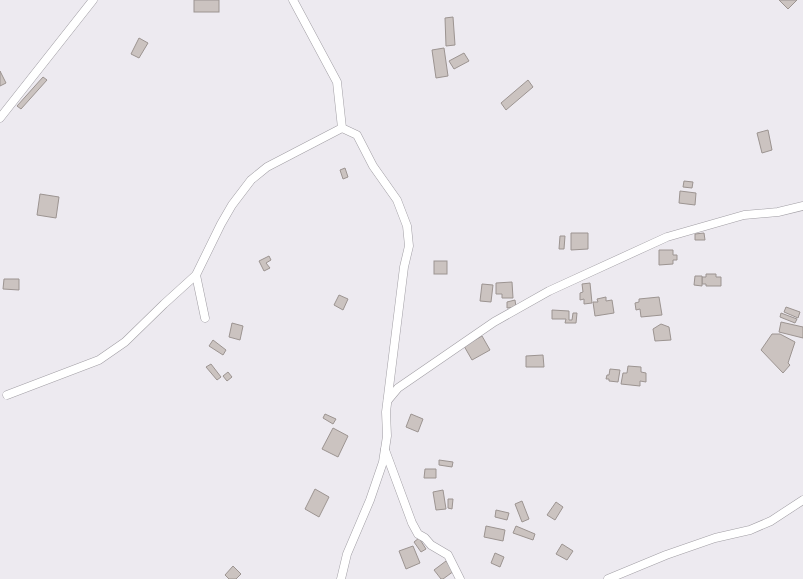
<svg xmlns="http://www.w3.org/2000/svg" width="803" height="579" font-family="'PT Sans',sans-serif">
<style>
.building{fill:#cbc3c0;stroke:#9c9491}
.lines{fill:none;stroke-linecap:round;stroke-linejoin:round}
.street-casing{stroke:#a19ea4;stroke-width:9}
.street{stroke:#fff;stroke-width:8}
</style>
<rect width="100%" height="100%" fill="#edeaf0"/>
<g class="building">
<rect x="194" y="0" width="25" height="12"/>
<polygon points="779,0 797,0 788,9"/>
<polygon points="453,17 455,45 446,46 445,18"/>
<polygon points="139,38 148,43 139,58 131,54"/>
<polygon points="444,48 448,76 436,78 432,50"/>
<polygon points="464,53 469,61 454,69 449,61"/>
<polygon points="0,71 6,83 0,86"/>
<polygon points="43,77 47,80 21,109 17,106"/>
<polygon points="528,80 533,87 506,110 501,103"/>
<polygon points="768,130 772,150 762,153 757,133"/>
<polygon points="345,168 348,177 343,179 340,170"/>
<polygon points="684,181 693,182 692,188 683,187"/>
<polygon points="680,191 696,193 695,205 679,203"/>
<polygon points="40,194 59,197 56,218 37,215"/>
<polygon points="571,233 588,233 588,249 571,250"/>
<polygon points="704,233 705,240 695,240 695,234"/>
<polygon points="560,236 565,236 564,249 559,249"/>
<polygon points="659,250 673,250 673,255 677,255 677,260 673,260 673,264 659,265"/>
<polygon points="269,256 271,260 266,263 270,268 264,271 259,261"/>
<rect x="434" y="261" width="13" height="13"/>
<polygon points="706,274 716,274 716,277 721,277 721,286 706,286 706,284 702,284 702,277 706,277"/>
<polygon points="695,276 702,276 702,286 694,285"/>
<polygon points="4,279 19,279 19,290 3,289"/>
<polygon points="512,282 513,298 502,298 502,294 496,294 496,283"/>
<polygon points="590,283 592,303 584,304 584,299 580,300 580,293 583,292 582,284"/>
<polygon points="482,284 493,285 491,302 480,301"/>
<polygon points="339,295 348,299 343,310 334,305"/>
<polygon points="606,297 606,301 612,300 614,313 595,316 593,302 598,302 597,299"/>
<polygon points="659,297 662,315 641,317 640,309 636,310 635,303 639,302 639,299"/>
<polygon points="515,300 516,307 507,308 507,302"/>
<polygon points="786,307 800,312 798,318 784,312"/>
<polygon points="552,310 569,311 569,320 572,320 573,313 577,313 576,323 565,323 566,319 552,319"/>
<polygon points="781,313 797,319 795,323 780,317"/>
<polygon points="781,322 803,327 803,338 779,332"/>
<polygon points="232,323 243,326 240,340 229,337"/>
<polygon points="661,324 669,327 671,340 655,341 653,329"/>
<polygon points="772,334 780,334 795,342 788,363 790,365 783,373 761,350"/>
<polygon points="482,336 490,350 472,360 464,346"/>
<polygon points="213,340 226,350 223,355 209,346"/>
<polygon points="543,355 544,367 526,367 526,356"/>
<polygon points="211,364 221,377 217,380 206,367"/>
<polygon points="628,366 641,367 641,372 646,373 646,382 640,381 640,386 621,384 623,373 627,373"/>
<polygon points="610,369 620,370 618,382 609,381 609,379 606,379 607,375 609,375"/>
<polygon points="228,372 232,377 227,381 223,376"/>
<polygon points="325,414 336,419 333,424 323,418"/>
<polygon points="411,414 423,419 418,432 406,427"/>
<polygon points="333,428 348,436 338,457 322,449"/>
<polygon points="439,460 453,462 452,467 439,465"/>
<polygon points="425,469 436,469 436,478 424,478"/>
<polygon points="315,489 329,497 319,517 305,509"/>
<polygon points="443,490 446,509 436,510 433,492"/>
<polygon points="448,499 453,499 452,509 448,508"/>
<polygon points="522,501 529,519 522,522 515,504"/>
<polygon points="556,502 563,507 555,520 547,515"/>
<polygon points="496,510 509,513 507,520 495,517"/>
<polygon points="486,526 505,530 503,541 484,537"/>
<polygon points="516,526 535,534 533,540 513,533"/>
<polygon points="419,538 426,549 421,552 414,542"/>
<polygon points="562,544 573,551 567,560 556,554"/>
<polygon points="413,546 420,563 406,569 399,551"/>
<polygon points="495,553 504,557 500,567 491,563"/>
<polygon points="446,561 454,571 443,579 441,579 434,570"/>
<polygon points="233,566 241,574 236,579 229,579 225,575"/>
</g>
<g class="lines">
<defs>
<g id="street">
<polyline points="293,0 337,82 342,128 357,135 373,166 397,200 407,226 409,246 404,267 386,412 387,436 383,462 370,500 347,554 341,579"/>
<polyline points="0,118 93,0"/>
<polyline points="205,318 196,275 221,224 232,205 251,180 267,167 342,128"/>
<polyline points="7,395 99,360 125,342 164,304 196,275"/>
<polyline points="388,400 398,388 494,322 549,291 667,237 744,215 778,212 803,206"/>
<polyline points="385,450 412,523 418,534 425,538 431,545 448,555 460,579"/>
<polyline points="608,579 666,555 715,538 750,530 771,521 803,500"/>
</g>
</defs>
<use href="#street" class="street-casing"/>
<use href="#street" class="street"/>
</g>
</svg>
